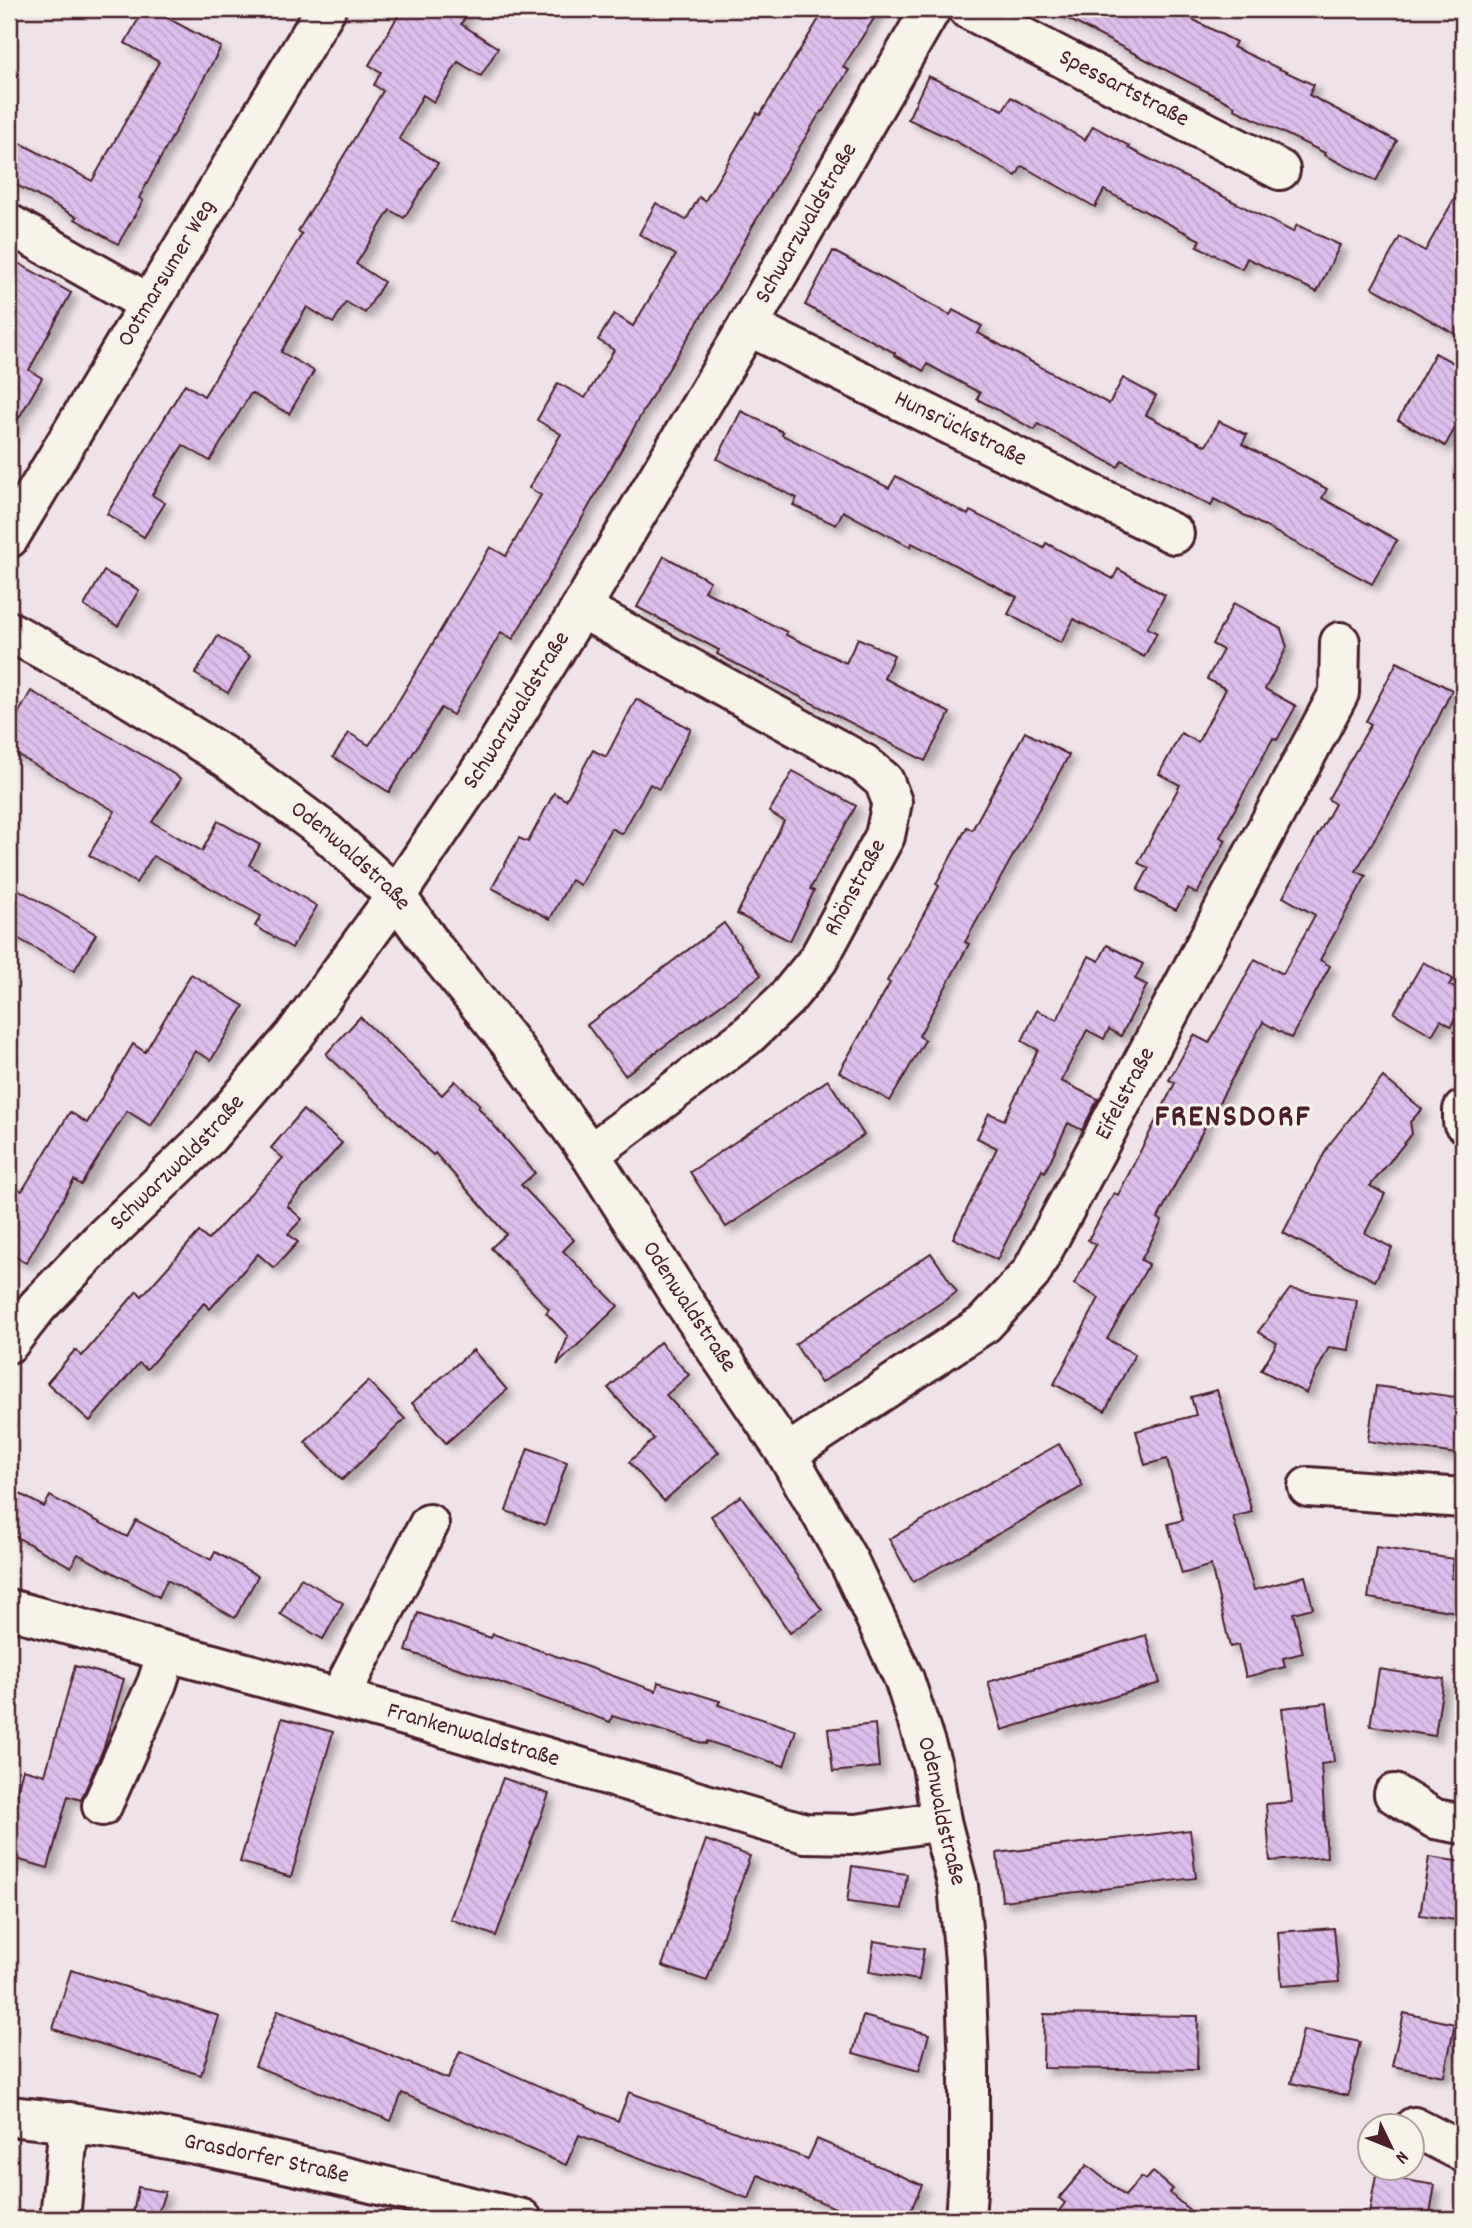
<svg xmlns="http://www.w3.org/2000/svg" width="1472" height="2228" font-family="Dekko,sans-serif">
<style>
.building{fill:url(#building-back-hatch);stroke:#4a1f2b;stroke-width:2;filter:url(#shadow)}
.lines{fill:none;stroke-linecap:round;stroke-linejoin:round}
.minor-casing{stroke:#4a1f2b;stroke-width:44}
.minor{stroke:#f7f3e8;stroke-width:38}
.labels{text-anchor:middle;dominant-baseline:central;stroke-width:6;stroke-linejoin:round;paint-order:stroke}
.street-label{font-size:24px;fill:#4a1f2b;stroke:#f7f3e8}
.district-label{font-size:32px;font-weight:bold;letter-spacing:2px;fill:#4a1f2b;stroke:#f7f3e8}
</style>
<defs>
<pattern id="building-back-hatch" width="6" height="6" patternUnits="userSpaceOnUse" patternTransform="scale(1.75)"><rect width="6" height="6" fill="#ddbdea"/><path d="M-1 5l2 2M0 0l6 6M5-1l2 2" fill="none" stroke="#bfa2c9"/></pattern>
<filter id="shadow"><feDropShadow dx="6" dy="6" stdDeviation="3.5" flood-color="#0004"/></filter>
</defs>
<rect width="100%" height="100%" fill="#efe3e9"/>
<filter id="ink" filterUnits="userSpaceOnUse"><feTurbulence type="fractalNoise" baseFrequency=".0143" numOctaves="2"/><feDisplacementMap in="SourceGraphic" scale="14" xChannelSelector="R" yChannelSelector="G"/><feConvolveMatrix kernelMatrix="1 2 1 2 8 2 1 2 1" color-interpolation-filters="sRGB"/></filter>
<g filter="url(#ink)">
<g class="building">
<polygon points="144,9 151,9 221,47 139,198 143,201 118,244 75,219 77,217 9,181 9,137 92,181 159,62 125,43"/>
<polygon points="402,9 471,9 461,24 498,48 481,76 458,62 434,102 423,95 399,139 438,163 404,218 390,210 356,264 384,282 365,313 346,302 333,323 307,307 281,352 314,371 289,414 251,393 210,461 183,445 152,495 165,503 144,537 107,514 185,384 204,396 302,234 298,231 383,91 374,85 381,72 369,65"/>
<polygon points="825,9 880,9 843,67 849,70 822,112 821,111 752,227 723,281 652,396 513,639 501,632 453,715 441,708 389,792 333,757 349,733 369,745 389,717 490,547 506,556 541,495 529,488 561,434 537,420 558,383 585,398 614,350 598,340 614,314 633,326 676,255 639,234 656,203 686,220 699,197 705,201 757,113 760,115"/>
<polygon points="1049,9 1173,9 1236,42 1233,47 1314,85 1309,95 1397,141 1376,181 1324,155 1325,153 1234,109 1235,106"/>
<polygon points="928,76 1003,110 1011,97 1085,140 1093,126 1129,146 1128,148 1293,232 1297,225 1340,245 1317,292 1247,258 1242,269 1197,246 1200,240 1104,190 1095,207 1022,166 1016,176 955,141 908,119"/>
<polygon points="1463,183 1463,318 1455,334 1372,287 1400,237 1425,251"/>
<polygon points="833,251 950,315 953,310 982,326 978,333 1109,404 1123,378 1156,396 1146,415 1206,446 1219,421 1247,435 1242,444 1327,489 1322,498 1397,540 1372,584 1214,499 1211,506 1122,460 1118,467 1038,424 1035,430 977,399 980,393 927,364 924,371 894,355 895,353 805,305"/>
<polygon points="9,258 71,293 29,370 42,378 9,435"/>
<polygon points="1435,353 1463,368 1463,414 1445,446 1398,420"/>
<polygon points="741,411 783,432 782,435 889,488 896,476 968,515 970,511 1044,548 1046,543 1113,579 1118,569 1165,595 1147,628 1157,633 1144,657 1074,619 1061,643 1008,614 1017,597 912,543 910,547 843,511 836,525 793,505 797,498 717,459"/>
<polygon points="664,556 710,581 704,591 787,632 786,635 846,663 858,638 894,655 884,678 950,713 925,761 717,654 719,650 637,607"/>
<polygon points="104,571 139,590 118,626 84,606"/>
<polygon points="1234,603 1281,629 1287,647 1265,689 1296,706 1277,740 1273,738 1220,837 1226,840 1197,894 1188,889 1176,910 1137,890 1149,868 1138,863 1180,785 1159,774 1181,733 1198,742 1226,689 1207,679 1223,650 1212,644"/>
<polygon points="218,636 250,656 228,693 195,674"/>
<polygon points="1397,662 1452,690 1407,782 1356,871 1366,876 1320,960 1330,966 1291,1038 1263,1022 1217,1106 1216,1105 1158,1218 1162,1221 1141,1260 1149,1264 1107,1339 1135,1354 1105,1411 1054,1384 1099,1298 1074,1284 1096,1245 1088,1240 1114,1193 1118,1195 1175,1083 1169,1080 1194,1035 1209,1043 1255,959 1283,974 1315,915 1283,897 1335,804 1328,799 1371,724 1366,721"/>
<polygon points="31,691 158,764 181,779 152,822 202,851 218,821 260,845 249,865 317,906 292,948 255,926 261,916 153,856 136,883 89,855 115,811 9,750 9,730"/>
<polygon points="636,699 691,729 659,789 650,784 622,834 611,828 580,885 571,880 550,919 492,888 519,838 528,842 554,793 566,800 593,750 606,757"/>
<polygon points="1025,732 1069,755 965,942 969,944 919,1036 925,1040 890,1101 839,1072 890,983 887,981 939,886 936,884 967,827 972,830"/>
<polygon points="793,771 856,806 810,889 814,891 790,941 737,914 784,821 769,812"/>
<polygon points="9,884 96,934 74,971 9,933"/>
<polygon points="724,923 761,975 625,1075 587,1025"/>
<polygon points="1107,945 1143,964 1135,979 1147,985 1121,1036 1109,1029 1104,1039 1087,1030 1061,1081 1098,1099 1082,1130 1068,1123 1045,1172 1042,1170 997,1260 953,1238 997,1148 977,1138 989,1113 1004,1120 1038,1050 1022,1041 1037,1010 1057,1020 1089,956 1099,961"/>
<polygon points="1423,962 1453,979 1449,985 1463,993 1463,1003 1451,1026 1441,1020 1432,1035 1394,1013"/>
<polygon points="191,974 244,1006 211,1060 195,1051 151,1126 127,1111 81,1185 74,1180 26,1263 9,1253 9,1184 22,1191 70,1112 87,1123 133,1044 145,1052"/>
<polygon points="360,1017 442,1095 455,1081 480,1105 478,1107 535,1173 521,1185 574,1240 563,1251 618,1306 557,1365 568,1336 546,1313 549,1309 491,1248 506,1234 435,1153 433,1155 326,1054"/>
<polygon points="1383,1077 1422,1109 1410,1122 1412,1134 1370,1186 1385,1194 1365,1233 1392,1248 1375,1281 1283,1233 1328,1146"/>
<polygon points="828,1080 864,1135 726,1227 690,1172"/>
<polygon points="303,1110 342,1143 287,1206 302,1219 288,1234 298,1242 274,1268 258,1254 210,1309 204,1303 147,1369 139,1363 90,1421 47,1383 75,1350 82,1356 137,1291 142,1296 199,1232 208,1240 283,1158 271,1148"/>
<polygon points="931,1253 957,1292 821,1383 795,1344"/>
<polygon points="1290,1289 1357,1300 1349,1350 1329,1347 1306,1393 1261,1370 1277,1343 1258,1332"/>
<polygon points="660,1342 689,1375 666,1395 719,1452 664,1501 629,1462 654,1439 608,1388"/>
<polygon points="473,1350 507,1390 446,1443 412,1403"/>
<polygon points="368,1381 405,1419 342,1480 305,1442"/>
<polygon points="1376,1386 1463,1398 1463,1455 1368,1441"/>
<polygon points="1217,1390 1252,1512 1233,1517 1254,1590 1305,1576 1313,1608 1293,1613 1303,1653 1283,1658 1285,1667 1246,1677 1238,1645 1230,1647 1211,1565 1182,1574 1168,1524 1183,1520 1167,1459 1145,1465 1136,1431 1196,1415 1191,1397"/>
<polygon points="1059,1444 1083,1486 913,1582 889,1539"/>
<polygon points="528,1448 567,1462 545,1525 506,1511"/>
<polygon points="9,1488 44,1507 50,1496 127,1537 136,1520 211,1560 215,1552 258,1576 235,1618 167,1580 159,1597 78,1554 71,1567 9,1533"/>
<polygon points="741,1496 822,1610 790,1633 711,1516"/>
<polygon points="1376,1547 1454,1559 1451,1578 1463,1580 1463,1613 1368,1598"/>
<polygon points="301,1578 343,1603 323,1639 280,1614"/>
<polygon points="418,1613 491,1638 493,1634 656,1691 658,1682 720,1701 718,1705 796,1730 784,1766 707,1741 706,1744 612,1716 610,1722 479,1675 406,1651"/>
<polygon points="1146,1635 1160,1683 1002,1730 988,1682"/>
<polygon points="75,1666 124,1679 104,1747 81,1800 68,1796 48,1868 9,1857 9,1822 23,1769 45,1775"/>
<polygon points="1379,1669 1444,1679 1435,1736 1370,1726"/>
<polygon points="1327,1703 1334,1762 1321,1764 1327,1857 1270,1861 1266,1804 1292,1802 1282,1708"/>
<polygon points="282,1718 333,1732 291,1877 240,1862"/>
<polygon points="875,1724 879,1767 833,1772 828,1729"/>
<polygon points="503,1778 549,1794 496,1936 450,1919"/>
<polygon points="1190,1830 1196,1878 1002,1901 997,1853"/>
<polygon points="706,1840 750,1856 707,1981 662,1966"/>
<polygon points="1429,1857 1463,1862 1463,1921 1420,1915"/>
<polygon points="852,1866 907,1874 902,1909 847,1902"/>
<polygon points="1334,1928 1339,1982 1282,1986 1278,1932"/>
<polygon points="874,1941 924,1949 919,1980 869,1972"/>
<polygon points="71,1970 219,2016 201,2075 53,2029"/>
<polygon points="278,2010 448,2079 460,2051 618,2121 629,2092 808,2159 817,2139 922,2185 907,2219 861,2219 758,2175 749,2199 579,2135 566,2165 402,2093 391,2121 255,2066"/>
<polygon points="1404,2013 1455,2024 1444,2076 1392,2066"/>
<polygon points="1044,2014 1198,2016 1197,2070 1043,2068"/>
<polygon points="863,2016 929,2034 919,2071 853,2053"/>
<polygon points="1303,2030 1360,2042 1348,2096 1291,2083"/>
<polygon points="1087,2165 1125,2196 1141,2177 1146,2180 1153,2172 1173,2189 1169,2193 1200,2219 1053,2219 1065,2203 1059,2198"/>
<polygon points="1376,2175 1435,2185 1429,2219 1368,2219"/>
<polygon points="138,2187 165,2192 156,2219 132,2219"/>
</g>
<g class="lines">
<defs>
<g id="minor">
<path id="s1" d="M968 9 1280 170"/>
<polyline points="9,224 148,303"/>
<path id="s2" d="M748 326 1174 534"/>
<path id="s3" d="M9 538 326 9"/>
<polyline points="581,608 864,764 884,781 892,802 885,836 818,960 786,999 746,1037 590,1154"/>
<path id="s4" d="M9 631 117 690 227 758 326 832 396 896 435 950 508 1040 590 1154 678 1293 787 1454 849 1562 904 1679 932 1765 941 1821 958 1886 965 1961 969 2068V2163L965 2219"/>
<polyline points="1463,1110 1463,1122"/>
<path id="s5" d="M9 1343 38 1306 100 1241 207 1138 294 1036 396 896 487 761 581 608 748 326 931 9"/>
<path id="s6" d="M787 1454 984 1324 1031 1273 1339 693 1340 642"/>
<polyline points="1308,1487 1463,1498"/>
<path id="s7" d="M9 1609 405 1716 805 1833 857 1834 941 1821"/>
<polyline points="339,1698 429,1524"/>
<polyline points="1394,1794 1435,1819 1463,1824"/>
<polyline points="102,1806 157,1683 167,1652"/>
<path id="s8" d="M9 2116C183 2133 352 2179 522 2219"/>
<polyline points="1414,2127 1463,2152"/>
<polyline points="60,2219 69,2122"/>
</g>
</defs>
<use href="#minor" class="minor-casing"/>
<use href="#minor" class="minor"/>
</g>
</g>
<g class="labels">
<g class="street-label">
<text stroke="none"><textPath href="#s1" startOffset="175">Spessartstraße</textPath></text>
<text stroke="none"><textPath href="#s5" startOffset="1381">Schwarzwaldstraße</textPath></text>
<text stroke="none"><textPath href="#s3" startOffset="308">Ootmarsumer Weg</textPath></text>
<text stroke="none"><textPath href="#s2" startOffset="236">Hunsrückstraße</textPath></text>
<text stroke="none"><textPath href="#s5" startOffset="814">Schwarzwaldstraße</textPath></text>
<text stroke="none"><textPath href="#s4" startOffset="410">Odenwaldstraße</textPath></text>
<text transform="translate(856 888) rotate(-62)">Rhönstraße</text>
<text stroke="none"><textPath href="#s6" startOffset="508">Eifelstraße</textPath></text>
<text stroke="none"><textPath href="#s5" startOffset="247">Schwarzwaldstraße</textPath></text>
<text stroke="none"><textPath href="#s4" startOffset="976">Odenwaldstraße</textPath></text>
<text stroke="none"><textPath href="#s7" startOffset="481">Frankenwaldstraße</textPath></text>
<text stroke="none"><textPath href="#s4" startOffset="1544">Odenwaldstraße</textPath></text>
<text stroke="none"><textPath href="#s8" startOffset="261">Grasdorfer Straße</textPath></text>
</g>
<g class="district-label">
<text x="1233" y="1119">FRENSDORF</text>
</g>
</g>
<rect width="1472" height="2228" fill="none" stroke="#f7f3e8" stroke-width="35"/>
<rect x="18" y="18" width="1437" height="2193" fill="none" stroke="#4a1f2b" stroke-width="2.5" filter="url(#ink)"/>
<g transform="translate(1391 2147) rotate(133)"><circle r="33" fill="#f7f3e8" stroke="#b29e9c" stroke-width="2"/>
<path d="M0-5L12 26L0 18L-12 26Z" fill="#4a1f2b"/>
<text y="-10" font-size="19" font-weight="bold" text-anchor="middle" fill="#4a1f2b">N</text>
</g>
</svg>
